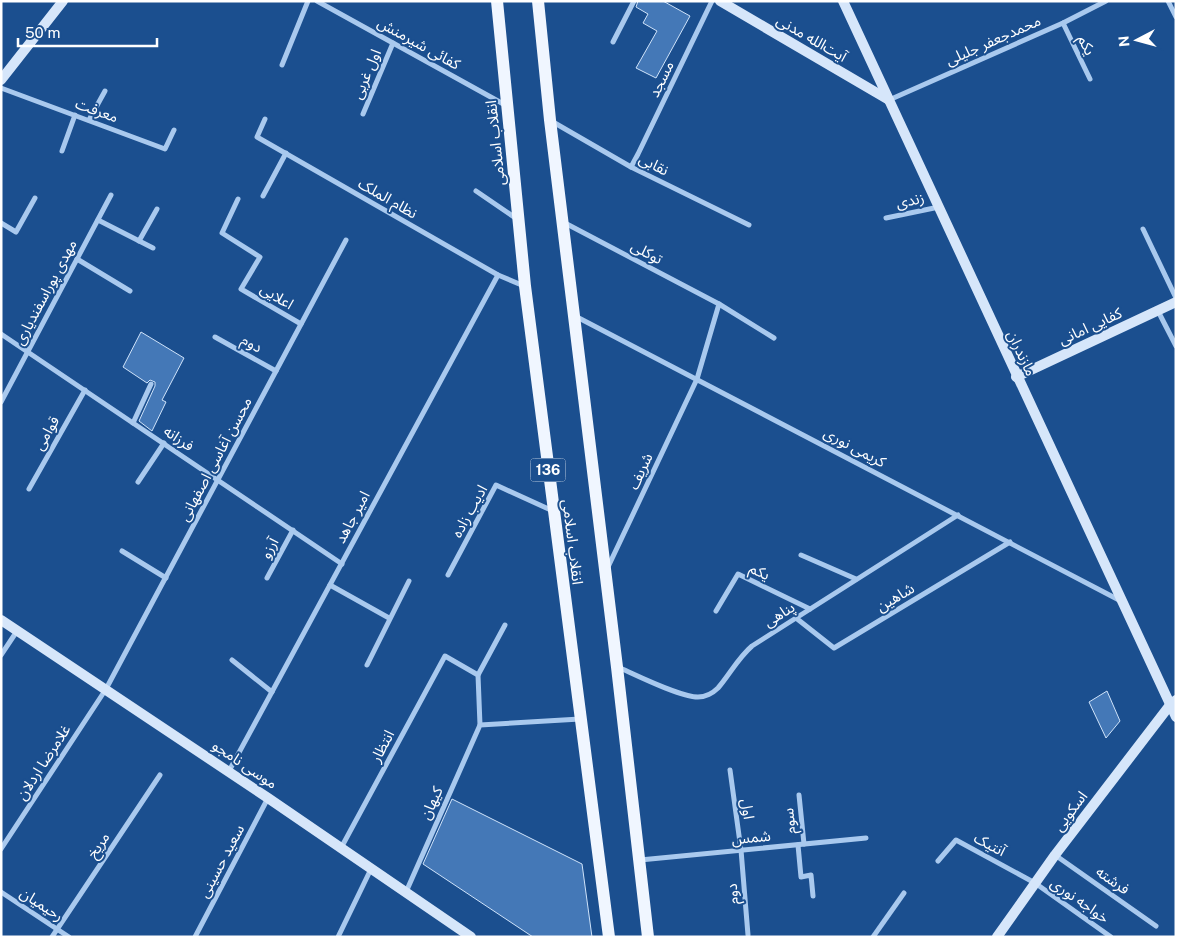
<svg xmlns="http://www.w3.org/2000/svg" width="1177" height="938" font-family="'Public Sans','Noto Sans Arabic',sans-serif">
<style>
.building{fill:#4478b7;stroke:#cfe3fa}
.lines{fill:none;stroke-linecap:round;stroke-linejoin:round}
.street{stroke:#a9c9ee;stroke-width:5}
.secondary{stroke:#d6e6fa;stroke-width:10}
.primary{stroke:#f0f6ff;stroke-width:12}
.labels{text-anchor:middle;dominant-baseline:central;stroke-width:4;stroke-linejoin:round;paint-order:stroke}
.shield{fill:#1b4f8f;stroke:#bbcadd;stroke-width:1}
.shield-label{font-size:14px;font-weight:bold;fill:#fff}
.street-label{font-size:15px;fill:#fff;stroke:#1b4f8f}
</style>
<rect width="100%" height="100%" fill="#1b4f8f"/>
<g class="building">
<polygon points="638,1 663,1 690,16 656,78 636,68 657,31 643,23 648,14 636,7"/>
<polygon points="141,332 184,358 162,400 166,402 152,431 139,421 155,386 155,382 150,380 147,383 123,367"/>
<polygon points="1107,691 1120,721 1106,738 1089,702"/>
<polygon points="452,799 582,864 592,937 533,937 423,864"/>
</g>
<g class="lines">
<g class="street">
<polyline points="317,1 507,106"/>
<polyline points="1168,1 1176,17"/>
<polyline points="1063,23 1090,79"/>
<polyline points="613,42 634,1"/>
<polyline points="282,65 308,1"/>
<polyline points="1,88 165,149 174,130"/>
<polyline points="889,100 1063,23 1106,1"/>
<polyline points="363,114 393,43"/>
<polyline points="265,119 257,137 498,275 524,286"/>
<polyline points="89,120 105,91"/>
<polyline points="553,122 631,167 749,225"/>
<polyline points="62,151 75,115"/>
<polyline points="631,167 638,154 712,1"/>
<polyline points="476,191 517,219"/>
<polyline points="263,196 286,153"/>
<polyline points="238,199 222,233 260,257 241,289 301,324"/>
<polyline points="886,218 939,207"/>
<polyline points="98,220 153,248"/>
<polyline points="563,222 719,304 697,379 608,567"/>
<polyline points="1,223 16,232 35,198"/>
<polyline points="1143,229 1176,298"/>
<polyline points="139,241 157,209"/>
<polyline points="77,259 130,291"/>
<polyline points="719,304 774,338"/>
<polyline points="1158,311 1176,346"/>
<polyline points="575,316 1119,600"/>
<polyline points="1,334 342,564"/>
<polyline points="215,337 276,371"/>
<polyline points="1,402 111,195"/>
<polyline points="133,423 151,384"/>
<polyline points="138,482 164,443"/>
<polyline points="29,489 85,390"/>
<polyline points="122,551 166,578"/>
<polyline points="801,555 856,579"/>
<polyline points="448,575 496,485 553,511"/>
<polyline points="267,578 293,530"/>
<polyline points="330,585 389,618"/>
<polyline points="716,611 738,574 810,609"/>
<polyline points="796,618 834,648 1010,542"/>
<polyline points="1,655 17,631"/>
<polyline points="232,660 272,692"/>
<polyline points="367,665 409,581"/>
<path d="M618 667C636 675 680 697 698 697 705 697 713 693 718 688 730 674 738 658 752 646L958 515"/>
<polyline points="478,675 505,625"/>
<polyline points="730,770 741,850 748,935"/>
<polyline points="229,771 498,275"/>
<polyline points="799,795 804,844"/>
<polyline points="798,845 801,877 811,875 813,896"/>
<polyline points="341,848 445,656 478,675 480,725"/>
<polyline points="1,849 106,689 346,240"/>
<polyline points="1055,855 1156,926"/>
<polyline points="640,860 866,838"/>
<polyline points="938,861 956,840 1035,883 1111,937"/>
<polyline points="1,892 69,937"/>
<polyline points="406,892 480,725 580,719"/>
<polyline points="52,937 160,775"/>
<polyline points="195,937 268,798"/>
<polyline points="338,937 371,869"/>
<polyline points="873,937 904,893"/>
</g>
<g class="secondary">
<polyline points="720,1 889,100"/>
<polyline points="843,1 1176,717"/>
<polyline points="1,80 63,1"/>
<polyline points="1016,377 1176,302"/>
<polyline points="1,620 268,798 471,937"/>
<polyline points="997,937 1055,855 1170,705 1176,700"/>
</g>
<g class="primary">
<polyline points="497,1 525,286 609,937"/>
<polyline points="538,1 550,120 617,667 648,937"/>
</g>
</g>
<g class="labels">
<rect class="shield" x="530.5" y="458.5" width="35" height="23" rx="4"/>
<g class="shield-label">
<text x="548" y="470">136</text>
</g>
<g class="street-label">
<text transform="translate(812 38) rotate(30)">آیت‌الله مدنی</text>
<text transform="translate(993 40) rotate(-24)">محمدجعفر جلیلی</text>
<text transform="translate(419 43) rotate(29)">کفائی شیرمنش</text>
<text transform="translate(1087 45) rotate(64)">یکم</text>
<text transform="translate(366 74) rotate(-67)">اول غربی</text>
<text transform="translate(661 79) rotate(-64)">مسجد</text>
<text transform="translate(97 110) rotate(20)">معرفت</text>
<text transform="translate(495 143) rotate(-96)">انقلاب اسلامی</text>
<text transform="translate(654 164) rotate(27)">نقابی</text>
<text transform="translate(388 198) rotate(30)">نظام الملک</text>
<text transform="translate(910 200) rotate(-12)">زندی</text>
<text transform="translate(647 252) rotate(28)">توکلی</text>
<text transform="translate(45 292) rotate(-62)">مهدی پوراسفندیاری</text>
<text transform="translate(277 296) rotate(31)">اعلایی</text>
<text transform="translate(1090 326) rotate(-25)">کفایی امانی</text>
<text transform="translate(252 343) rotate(29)">دوم</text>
<text transform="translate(1022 353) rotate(65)">مازندران</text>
<text transform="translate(46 433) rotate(-60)">قوامی</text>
<text transform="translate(179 438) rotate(34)">فرزانه</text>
<text transform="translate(855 447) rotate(28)">کریمی نوری</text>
<text transform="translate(215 459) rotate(-62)">محسن آغاسی اصفهانی</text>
<text transform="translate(640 471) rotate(-65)">شریف</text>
<text transform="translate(469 511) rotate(-61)">ادیب زاده</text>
<text transform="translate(352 517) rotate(-62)">امیر جاهد</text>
<text transform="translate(573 542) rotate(83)">انقلاب اسلامی</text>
<text transform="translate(269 548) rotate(-61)">آرزو</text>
<text transform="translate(760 571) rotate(26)">یکم</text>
<text transform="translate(895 597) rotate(-31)">شاهین</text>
<text transform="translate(779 614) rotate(-32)">پناهی</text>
<text transform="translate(382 746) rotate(-62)">انتظار</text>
<text transform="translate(43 762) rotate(-57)">غلامرضا اردلان</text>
<text transform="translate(245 764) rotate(34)">موسی نامجو</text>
<text transform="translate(431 803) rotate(-66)">کیهان</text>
<text transform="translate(748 809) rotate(82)">اول</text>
<text transform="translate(1070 811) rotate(-53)">اسکویی</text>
<text transform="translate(789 821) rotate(-96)">سوم</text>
<text transform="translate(751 837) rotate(-6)">شمس</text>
<text transform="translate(990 844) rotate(28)">آنتیک</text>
<text transform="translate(98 845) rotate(-56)">مریخ</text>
<text transform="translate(221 861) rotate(-62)">سعید حسینی</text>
<text transform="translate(1113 880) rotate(35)">فرشته</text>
<text transform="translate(732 894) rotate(-95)">دوم</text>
<text transform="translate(1080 900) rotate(35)">خواجه نوری</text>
<text transform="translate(42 904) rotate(33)">رحیمیان</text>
</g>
</g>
<rect width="1177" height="938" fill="none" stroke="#ffffff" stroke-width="5"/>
<g transform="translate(1137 40) rotate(264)" stroke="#1b4f8f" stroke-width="4" paint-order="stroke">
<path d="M0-4L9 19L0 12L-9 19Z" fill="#ffffff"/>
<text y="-8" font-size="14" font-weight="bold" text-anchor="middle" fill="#ffffff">N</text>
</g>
<path d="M18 38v8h139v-8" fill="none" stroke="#ffffff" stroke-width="2.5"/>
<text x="25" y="38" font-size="15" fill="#ffffff" stroke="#1b4f8f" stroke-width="4" paint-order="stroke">50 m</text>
</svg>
